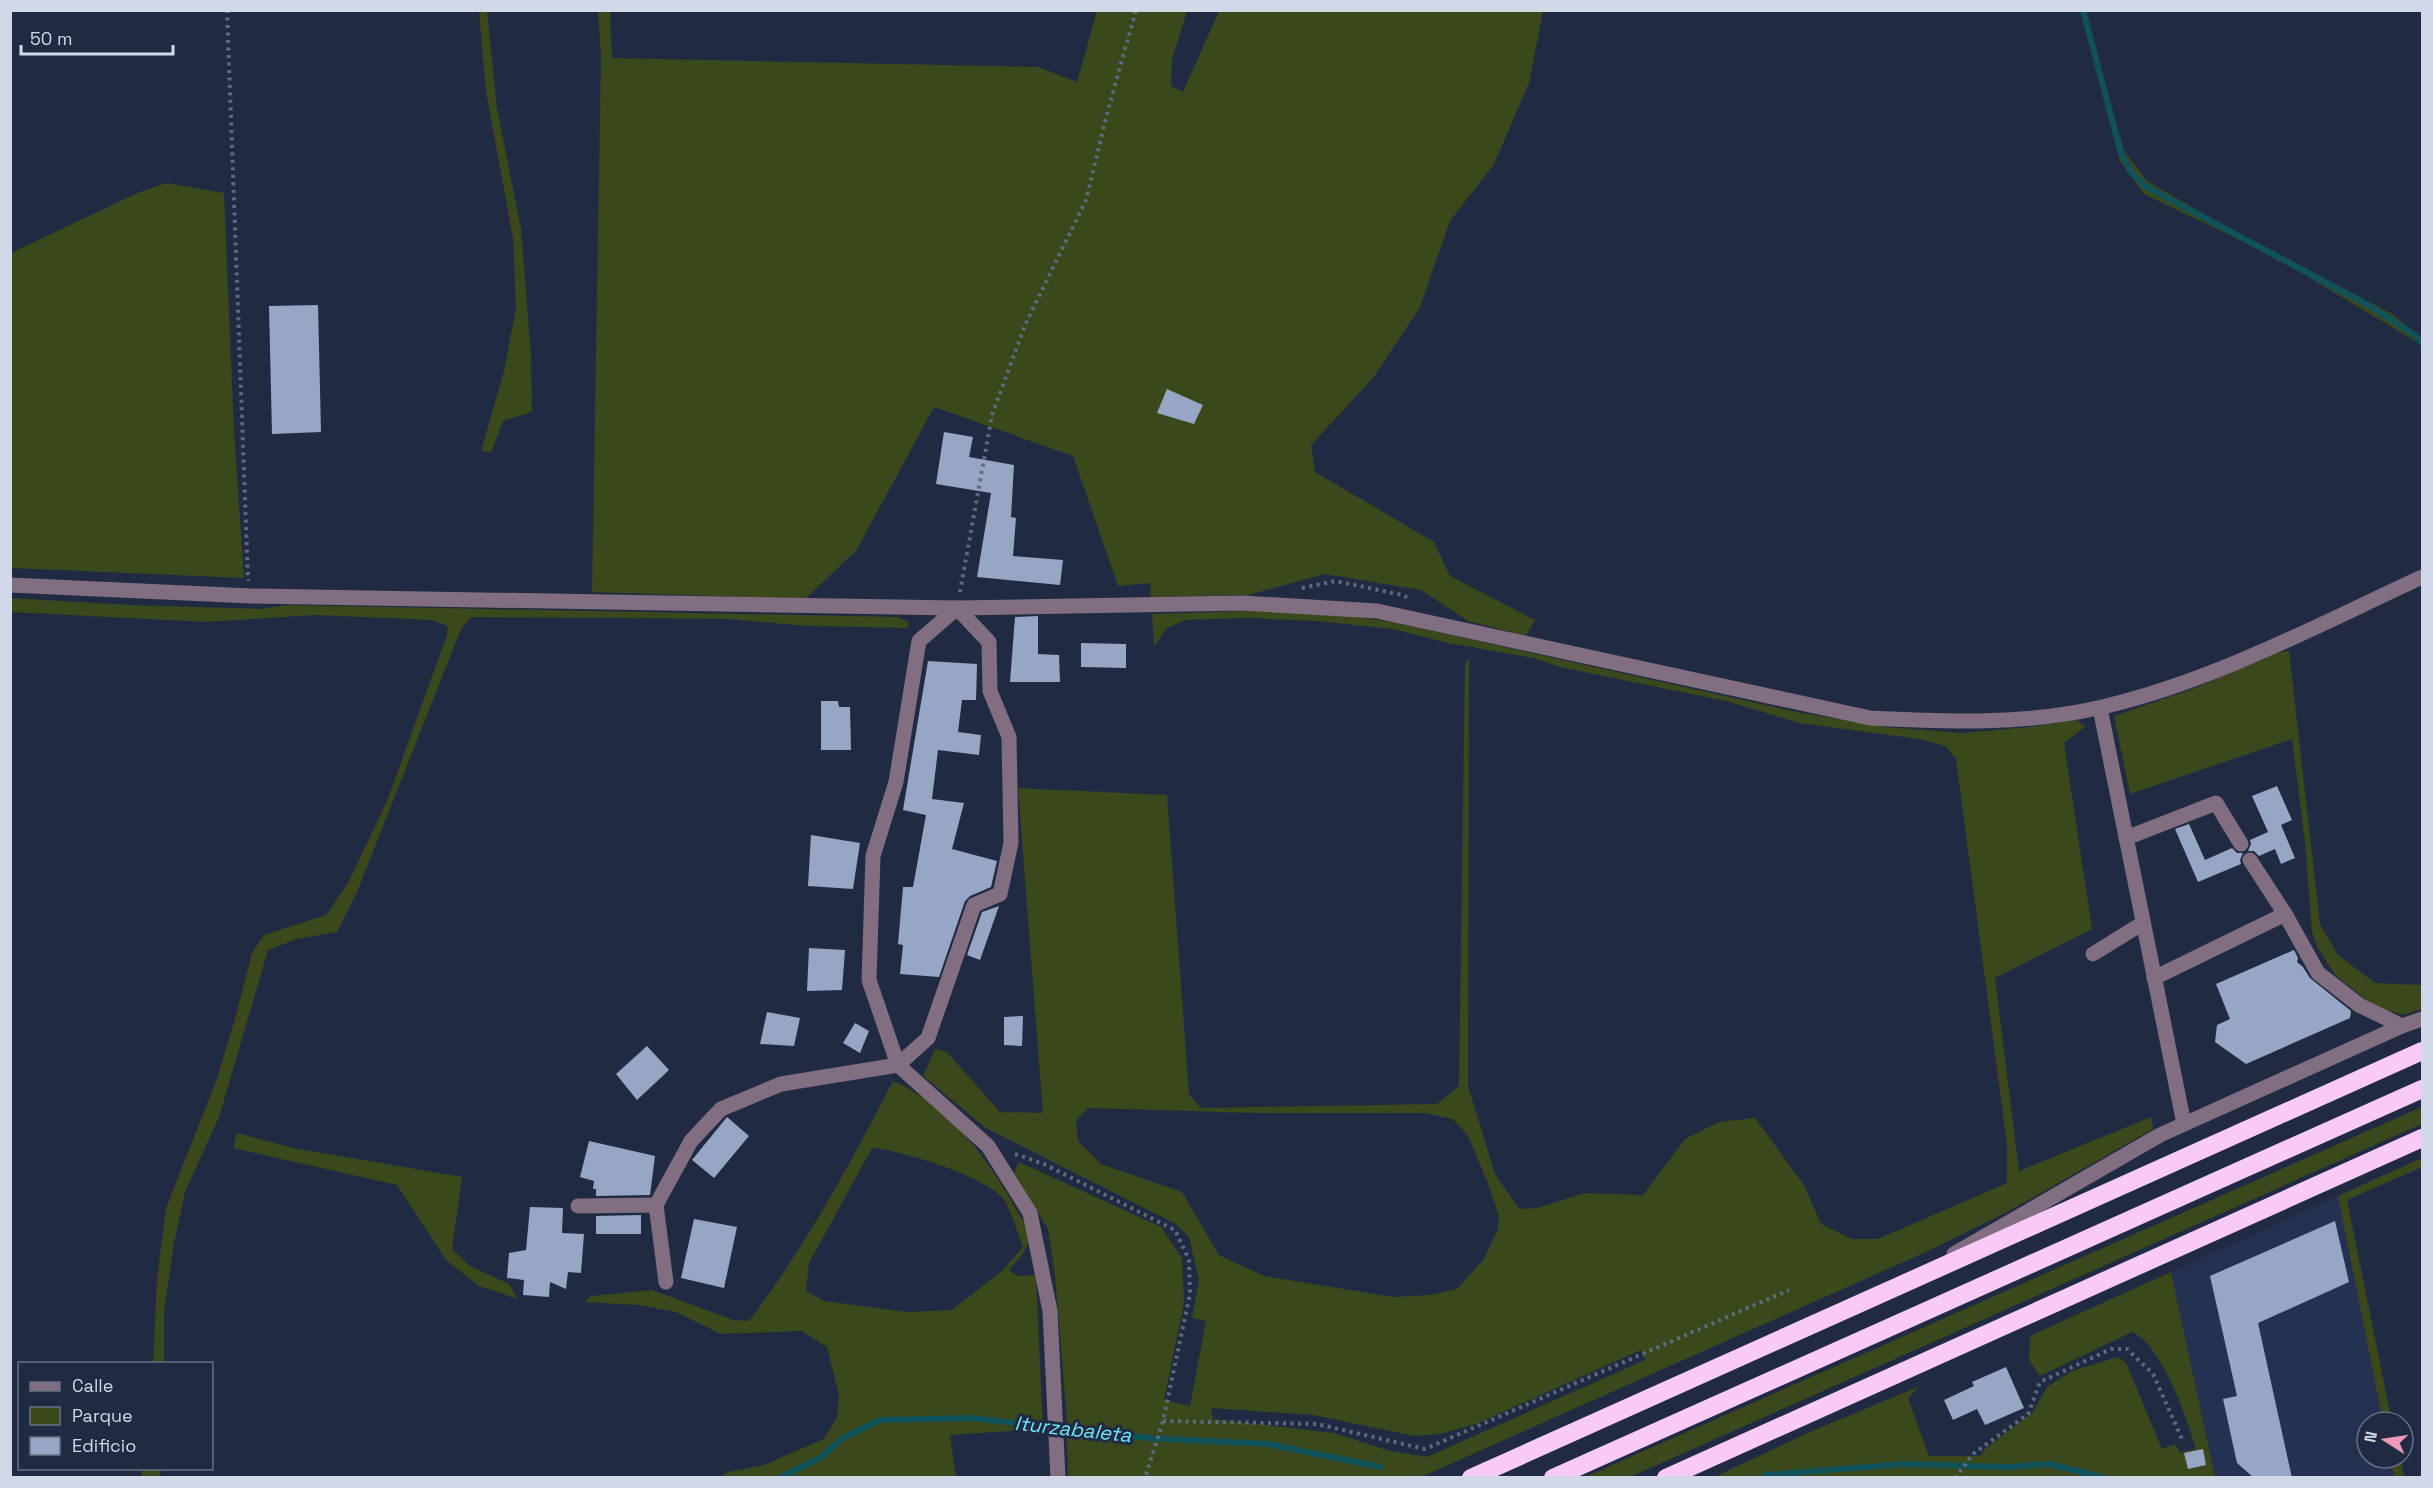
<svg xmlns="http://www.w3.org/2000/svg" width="2433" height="1488" font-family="'Space Grotesk',sans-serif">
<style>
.built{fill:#243150}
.green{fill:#3b481b;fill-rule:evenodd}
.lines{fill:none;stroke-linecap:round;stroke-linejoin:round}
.stream{stroke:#10525a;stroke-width:6}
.building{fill:#97a6c4}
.path{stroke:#606a7f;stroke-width:4;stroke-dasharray:3 4.5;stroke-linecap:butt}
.minor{stroke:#816e80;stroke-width:15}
.highway{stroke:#f9caf8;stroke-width:18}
.labels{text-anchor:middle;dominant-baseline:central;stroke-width:6;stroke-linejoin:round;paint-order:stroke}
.water-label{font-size:20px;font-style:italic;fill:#6ee5f5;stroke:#202b43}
</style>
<rect width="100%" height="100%" fill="#202b43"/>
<polygon class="built" points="2338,1196 2383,1422 2367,1422 2367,1458 2390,1458 2394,1477 2215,1477 2171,1272"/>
<g class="green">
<polygon points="479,11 487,11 497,108 521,229 531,356 532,412 503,421 491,452 481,451 504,371 516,308 513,238 486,92"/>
<polygon points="598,11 610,11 612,58 1038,67 1077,82 1097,11 1187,11 1172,59 1171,86 1183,92 1219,11 1543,11 1529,83 1494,164 1450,221 1420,307 1373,378 1311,445 1315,472 1434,542 1450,576 1535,620 1526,636 1468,621 1421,590 1325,574 1248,595 1151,597 1150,583 1118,586 1073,456 934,407 856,551 805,599 592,592 601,57"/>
<polygon points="2081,11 2085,11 2124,151 2147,181 2214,220 2392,314 2422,338 2422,345 2273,256 2144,194 2120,161"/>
<polygon points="166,183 224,193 234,431 244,578 11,568 11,253 135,194"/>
<polygon points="10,598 131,605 261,609 287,605 897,617 908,622 908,628 808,626 728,619 471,617 461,629 357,892 337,932 297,939 268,950 219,1117 185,1192 174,1243 164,1312 164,1363 153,1364 157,1279 166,1208 217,1079 237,1012 252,953 264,935 326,915 349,881 387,801 447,635 448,626 432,620 315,615 207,622 11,612"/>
<path d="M1245 611H1311L1393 622 1797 712 1885 727 1963 733 2030 727 2077 720 2085 727 2064 743 2092 929 1995 978 2019 1171 2151 1117 2153 1129 2009 1211 1926 1252 1421 1477 1068 1478 1066 1408 1055 1275 1048 1229 1014 1173 1019 1162 1161 1227 1182 1258 1184 1304 1164 1400 1190 1406 1206 1321 1192 1318 1199 1280 1189 1237 1176 1224 986 1128 923 1076 935 1049 947 1052 1000 1112 1043 1113 1018 788 1167 795 1189 1094 1201 1108 1437 1104 1459 1086 1465 663 1469 658 1468 1086 1495 1174 1519 1209 1537 1208 1585 1193 1643 1195 1685 1139 1719 1122 1755 1118 1804 1185 1821 1224 1852 1239H1878L2007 1183V1145L1956 759 1945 746 1919 739 1799 723 1730 702 1560 667 1533 658 1449 643 1393 629 1316 621 1249 618 1185 620 1166 629 1154 647 1152 614ZM1088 1108 1257 1113H1425L1453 1119 1468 1136 1487 1181 1499 1216 1498 1229 1484 1259 1457 1289 1430 1295 1393 1297 1264 1276 1219 1255 1182 1192 1101 1164 1078 1141 1076 1120ZM1641 1350 1645 1360 1427 1457 1390 1451 1334 1433 1213 1419 1211 1408 1314 1415 1414 1436 1440 1434 1476 1424Z"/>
<polygon points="2289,651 2320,924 2338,955 2375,983 2422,985 2422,1009 2403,1015 2375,1007 2335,975 2318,948 2312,932 2305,842 2292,739 2130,794 2114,716 2195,688 2280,652"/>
<path d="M893 1081C948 1105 989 1159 1017 1211 1021 1218 1029 1228 1029 1235 1030 1249 1016 1261 1009 1270L1017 1276 1036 1275 1043 1429 950 1435 956 1477H720L728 1472 764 1465 824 1439 837 1417 839 1395 827 1347 801 1331 721 1334 676 1312 639 1305 585 1302 591 1296 652 1290 733 1320 749 1321C806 1246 850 1164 893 1081ZM872 1148C904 1151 977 1174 1001 1196 1009 1203 1018 1235 1023 1247L1002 1271 952 1310 908 1312 824 1301 806 1291 809 1263Z"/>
<polygon points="2422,1107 2422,1124 1630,1477 1585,1477"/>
<polygon points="237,1133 293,1148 462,1177 452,1249 470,1266 509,1284 518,1299 479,1286 446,1260 397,1185 233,1148"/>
<polygon points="2422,1158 2422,1167 2347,1200 2392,1422 2383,1422 2338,1196"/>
<path d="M2171 1272 2215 1477 1712 1478 1810 1432 1920 1386 1908 1398 1929 1456H1980L1985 1449 2033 1412 2047 1387 2072 1371 2118 1357 2126 1363 2162 1449 2175 1444 2180 1452 2196 1449C2187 1418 2162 1345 2132 1332L2040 1376 2029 1360 2030 1336Z"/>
<polygon points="2390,1458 2400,1458 2404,1477 2394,1477"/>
<polygon points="142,1469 161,1469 160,1477 141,1477"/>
</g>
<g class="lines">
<g class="stream">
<polyline points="2083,10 2120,150 2131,172 2145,186 2368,305 2415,335 2422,343"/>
<polyline points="1765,1475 1905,1464 2008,1467 2049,1464 2106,1478"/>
<polyline points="779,1478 820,1458 843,1438 880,1420 972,1418 1149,1438 1268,1444 1381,1467"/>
</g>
</g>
<g class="building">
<polygon points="318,305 321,432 272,434 269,306"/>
<polygon points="1167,389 1203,405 1194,424 1157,413"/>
<polygon points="944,432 973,437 969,457 1014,465 1011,517 1016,518 1013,556 1063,560 1060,585 977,577 991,493 936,484"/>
<polygon points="1038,616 1038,654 1059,655 1060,682 1010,682 1015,617"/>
<polygon points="1081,643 1126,644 1126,668 1081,667"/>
<polygon points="928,661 977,664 976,700 962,700 958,732 981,735 979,755 938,750 932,799 964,803 952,849 997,861 991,887 970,896 965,901 939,977 900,974 903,945 898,944 903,887 913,887 926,815 903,810"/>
<polygon points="821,701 838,701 839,707 850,707 851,750 821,750"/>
<polygon points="2277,786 2292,820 2281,825 2295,858 2281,864 2275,849 2259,856 2254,851 2248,851 2251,844 2250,840 2268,832 2252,796"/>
<polygon points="2189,824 2205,860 2232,848 2237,853 2243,853 2240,860 2241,864 2198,882 2175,829"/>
<polygon points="811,835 860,843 853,889 808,886"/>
<polygon points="999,906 980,960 967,955 982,912"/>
<polygon points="809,948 845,950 842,990 807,991"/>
<polygon points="2294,950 2298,958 2297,962 2303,967 2310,978 2351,1011 2350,1018 2246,1064 2215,1042 2217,1025 2230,1019 2216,984"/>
<polygon points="767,1012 800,1018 794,1046 760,1044"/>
<polygon points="1023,1016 1022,1046 1004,1045 1004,1017"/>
<polygon points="855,1023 869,1031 860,1053 843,1043"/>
<polygon points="647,1046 669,1070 637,1100 616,1074"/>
<polygon points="727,1117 749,1136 714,1178 692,1160"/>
<polygon points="589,1141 655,1156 650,1195 596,1196 596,1189 593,1189 594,1181 580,1177"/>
<polygon points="530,1207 563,1208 562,1233 584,1234 581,1273 568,1272 566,1289 550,1282 549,1297 523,1295 524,1280 507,1278 509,1253 526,1250"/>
<polygon points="641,1215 641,1234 596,1234 596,1216"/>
<polygon points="694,1219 737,1227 724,1288 681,1278"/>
<polygon points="2335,1221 2349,1282 2258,1323 2292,1478 2254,1478 2237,1463 2223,1399 2237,1396 2210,1276"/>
<polygon points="2006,1367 2024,1408 1985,1425 1977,1409 1953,1420 1944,1400 1974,1386 1972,1382"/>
<polygon points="2203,1449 2206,1465 2188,1469 2184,1453"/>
</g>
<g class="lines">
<g class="path">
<polyline points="227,10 248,581"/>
<polyline points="1302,588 1335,581 1403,595 1411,600"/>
<polyline points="960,592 992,415 1025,325 1086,200 1108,110 1136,10"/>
<polyline points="1015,1154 1044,1164 1175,1230 1189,1260 1190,1294 1163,1421 1145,1478"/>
<polyline points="1163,1421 1317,1424 1425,1449 1789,1290"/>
<polyline points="1955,1478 1973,1454 2028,1414 2040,1382 2111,1349 2127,1349 2153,1374 2182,1439"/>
</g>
<g class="minor">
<path d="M10 585 251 596 957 608 1243 603 1377 611 1870 718C1947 722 2026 725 2102 707 2214 681 2318 625 2422 577"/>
<polyline points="957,608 919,641 896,782 873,856 869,980 898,1065 988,1146 1030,1213 1050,1311 1058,1478"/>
<polyline points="2100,708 2184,1124"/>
<polyline points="2126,838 2216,803 2241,844"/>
<polyline points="2285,914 2318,973 2359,1005 2402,1026"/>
<polyline points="2093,954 2143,923"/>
<polyline points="2154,978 2285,914 2250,860"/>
<polyline points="578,1206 656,1205"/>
<polyline points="1954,1254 2160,1135 2402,1026 2422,1019"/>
<polyline points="666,1282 656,1205 691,1141 721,1109 781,1084 898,1065 928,1038 974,905 1000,894 1011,843 1009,737 990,691 989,642 957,608"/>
</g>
<g class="highway">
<polyline points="1471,1478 2422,1051"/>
<polyline points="1553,1478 2422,1089"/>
<polyline points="1666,1478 2422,1138"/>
</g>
</g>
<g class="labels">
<g class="water-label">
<text transform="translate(1073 1429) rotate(6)">Iturzabaleta</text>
</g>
</g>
<rect width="2433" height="1488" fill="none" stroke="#d1d9e9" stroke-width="24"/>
<rect x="18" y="1362" width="195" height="108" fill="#202b43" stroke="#677185" stroke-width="1.5"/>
<rect x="30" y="1382" width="30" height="9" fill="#816e80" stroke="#677185" stroke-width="1.5"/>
<text x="72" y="1392" font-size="18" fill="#d1d9e9">Calle</text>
<rect x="30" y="1407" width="30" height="18" fill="#3b481b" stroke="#677185" stroke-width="1.5"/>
<text x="72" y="1422" font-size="18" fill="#d1d9e9">Parque</text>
<rect x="30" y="1437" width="30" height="18" fill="#97a6c4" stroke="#677185" stroke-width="1.5"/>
<text x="72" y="1452" font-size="18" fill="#d1d9e9">Edificio</text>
<g transform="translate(2385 1440) rotate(282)"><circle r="28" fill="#202b43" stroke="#677185" stroke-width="1.5"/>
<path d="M0-4.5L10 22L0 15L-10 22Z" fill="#ef9ab8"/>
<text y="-9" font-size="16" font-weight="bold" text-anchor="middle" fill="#d1d9e9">N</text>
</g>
<path d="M21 45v9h152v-9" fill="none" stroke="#d1d9e9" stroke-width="3"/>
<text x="30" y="45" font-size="18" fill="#d1d9e9" stroke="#202b43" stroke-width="4.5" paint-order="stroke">50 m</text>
</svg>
